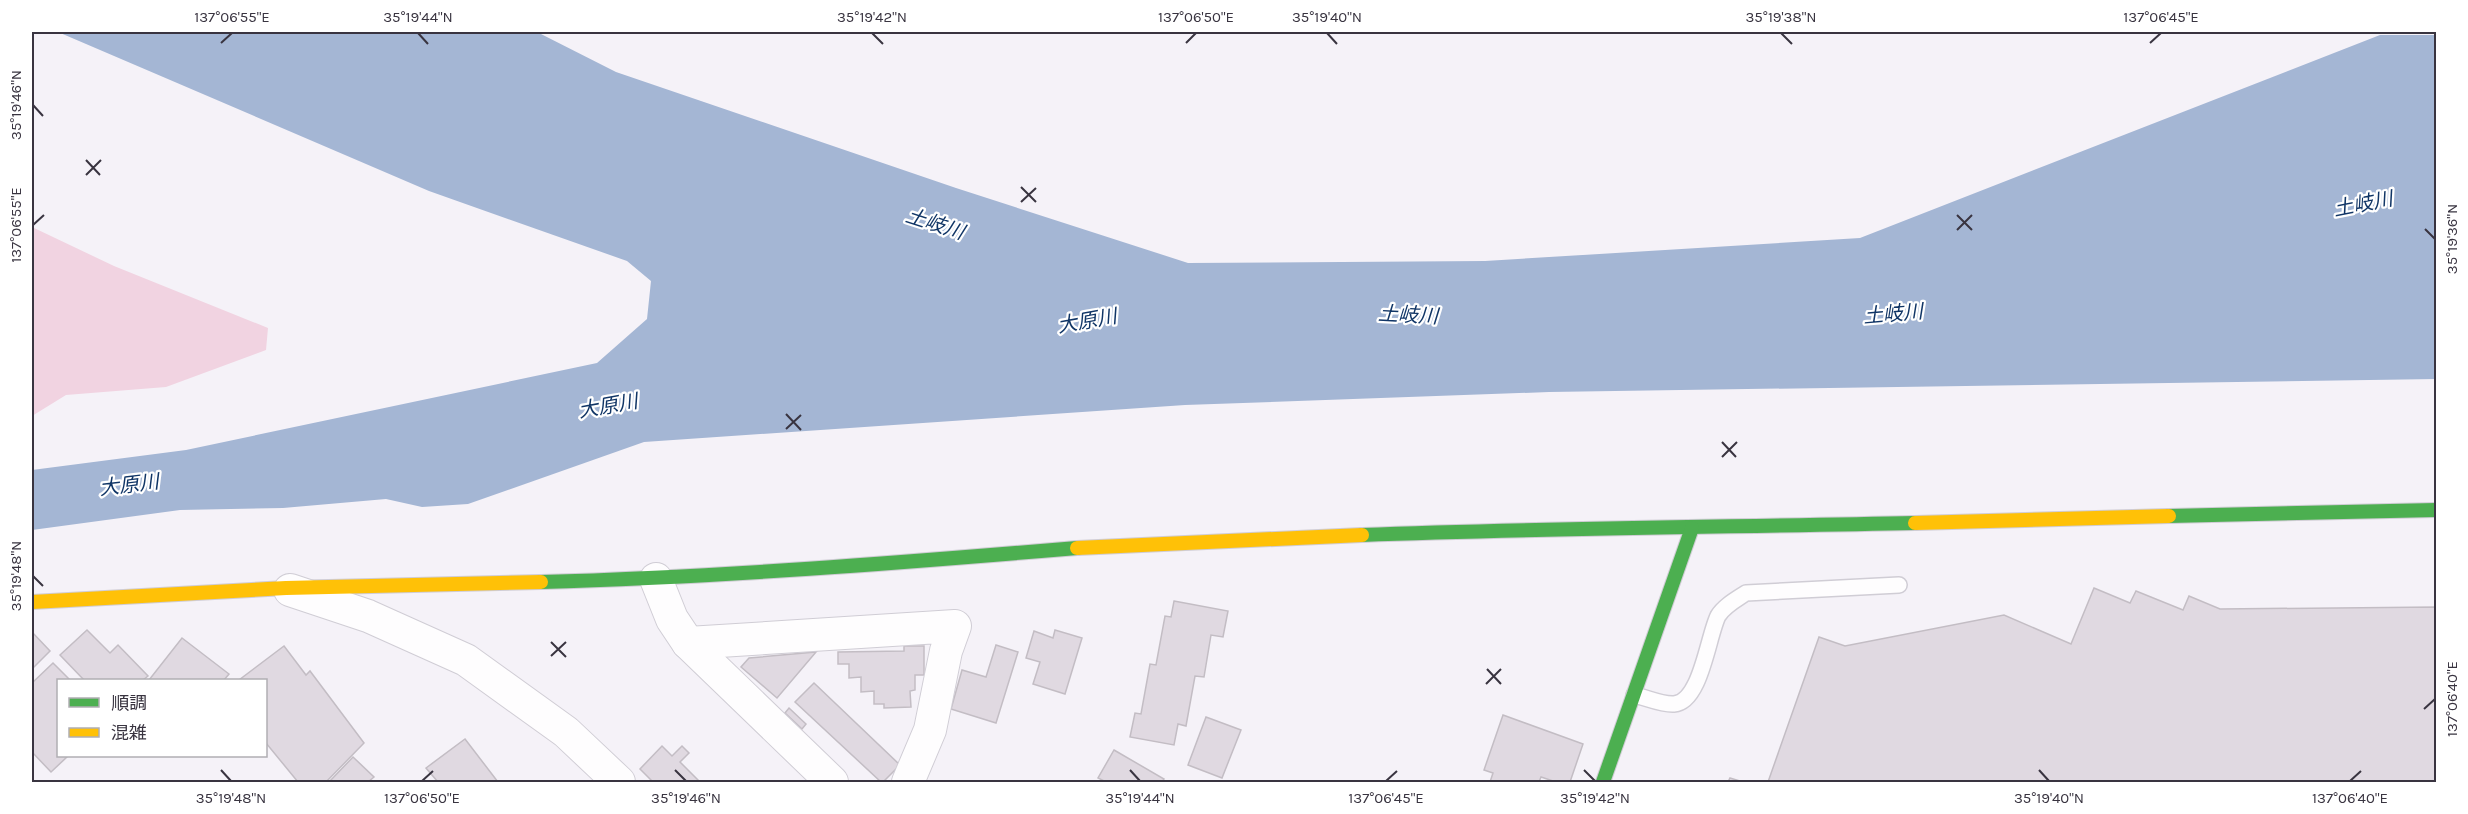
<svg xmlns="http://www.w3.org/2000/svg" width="2468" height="814" font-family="Karla,'Noto Sans JP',sans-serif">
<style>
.green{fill:#f1d3e1}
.water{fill:#a4b6d4}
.building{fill:#e0d9e1;stroke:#c3bdc4;stroke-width:1.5}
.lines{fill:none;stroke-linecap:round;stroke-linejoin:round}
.lane-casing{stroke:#d0cdd5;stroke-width:18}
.street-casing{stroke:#d0cdd5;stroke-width:34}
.fast-casing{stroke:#d0cdd5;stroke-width:16}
.slow-casing{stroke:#d0cdd5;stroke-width:16}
.lane{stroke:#fefdfe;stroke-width:15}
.street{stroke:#fefdfe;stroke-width:32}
.fast{stroke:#4caf50;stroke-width:14}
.slow{stroke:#ffc107;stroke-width:14}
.ticks{fill:none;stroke:#393440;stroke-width:2}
.labels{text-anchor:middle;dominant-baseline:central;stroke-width:4.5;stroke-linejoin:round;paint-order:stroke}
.water-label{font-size:20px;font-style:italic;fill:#103566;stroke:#fff}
.neatline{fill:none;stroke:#393440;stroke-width:2}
.ticks-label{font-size:15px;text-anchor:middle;fill:#393440}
</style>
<rect width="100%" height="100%" fill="#f5f2f8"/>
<polygon class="green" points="32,227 114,266 268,328 266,350 166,387 66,395 32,416"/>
<polygon class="water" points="58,32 537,32 616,72 956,188 1188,263 1485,261 1860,238 2380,35 2436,35 2436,379 1549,392 1185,405 644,442 468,504 422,507 386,499 283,508 180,510 32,530 32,470 186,450 597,363 647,319 651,281 627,261 429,191"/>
<g class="building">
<polygon points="2094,588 2130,603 2136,591 2183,610 2189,596 2220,609 2436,607 2436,782 1768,782 1819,637 1845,646 2004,615 2071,644"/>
<polygon points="1174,601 1228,611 1223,637 1211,635 1204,677 1195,676 1186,726 1178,724 1174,745 1130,737 1135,713 1141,714 1150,664 1156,665 1165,616 1171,617"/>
<polygon points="87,630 110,653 118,645 148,676 143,680 84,680 60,655"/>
<polygon points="1055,630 1082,638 1065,694 1033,684 1040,662 1026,658 1034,631 1053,638"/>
<polygon points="32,632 50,651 32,669"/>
<polygon points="182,638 229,674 224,680 149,680"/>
<polygon points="996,645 1018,652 996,723 951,709 962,670 986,677"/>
<polygon points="284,646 306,675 310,671 364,743 326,782 298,782 266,743 266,680 239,680"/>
<polygon points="904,646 924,646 924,675 915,675 915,690 910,691 911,707 884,708 884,704 874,704 874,691 861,692 861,677 849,678 849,664 838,664 838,652 904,651"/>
<polygon points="816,652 777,698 741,667 749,658"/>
<polygon points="53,663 70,680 58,680 58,756 68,756 51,772 32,752 32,683"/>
<polygon points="814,683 900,765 883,782 881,782 795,702"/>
<polygon points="789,708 806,724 802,729 785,713"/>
<polygon points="1503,715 1583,744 1570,782 1556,782 1541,777 1539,782 1490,782 1493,773 1484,770"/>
<polygon points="1206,717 1241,730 1222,778 1188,765"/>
<polygon points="465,739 498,782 438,782 426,768"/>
<polygon points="662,746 672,756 682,746 689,753 680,762 700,782 653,782 640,769"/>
<polygon points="1114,750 1164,779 1162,782 1106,782 1098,778"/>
<polygon points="353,757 374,777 368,782 329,782"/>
<polygon points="1730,778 1743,782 1728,782"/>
</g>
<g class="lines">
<defs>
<path id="lane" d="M1634 695C1645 697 1662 705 1674 704 1701 702 1708 636 1718 616 1724 606 1737 599 1746 593L1899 585"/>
<g id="street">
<polyline points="656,579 672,619 688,643 832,782"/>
<polyline points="290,590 368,616 466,660 566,732 619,782"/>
<polyline points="688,643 955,626 946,651 930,730 908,782"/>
</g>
<g id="fast">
<polyline points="2169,516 2436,510"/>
<path d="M1362 535C1546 528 1731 527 1915 523"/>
<path d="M541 582C720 577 898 563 1077 548"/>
<polyline points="1603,782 1692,528"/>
</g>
<g id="slow">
<polyline points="1915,523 2169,516"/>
<polyline points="1077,548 1362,535"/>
<polyline points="32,602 286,588 541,582"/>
</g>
</defs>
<use href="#lane" class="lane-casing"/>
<use href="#street" class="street-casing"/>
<use href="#fast" class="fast-casing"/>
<use href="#slow" class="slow-casing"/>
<use href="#lane" class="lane"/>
<use href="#street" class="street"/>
<use href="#fast" class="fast"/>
<use href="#slow" class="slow"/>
</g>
<path class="ticks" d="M418 33 428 44M872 33 883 44M1327 33 1337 44M1781 33 1792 44M221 43 232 33M1186 43 1196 33M2150 43 2161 33M33 105 43 116M86 160 100 175M86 175 101 160M1021 187 1036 202M1021 202 1036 188M1957 215 1972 230M33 225 44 215M2425 229 2435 239M1957 230 1972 215M786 414 801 430M786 429 801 415M1722 442 1736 457M1722 457 1737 442M33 576 43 586M551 642 566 657M551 656 566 642M1487 669 1501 684M1486 684 1501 669M2424 709 2435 699M221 770 231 781M675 770 686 781M1130 770 1140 781M1584 770 1595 781M2039 770 2049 781M422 781 433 771M1386 781 1397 771M2350 781 2361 771"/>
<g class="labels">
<g class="water-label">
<text transform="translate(2363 204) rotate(-11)">土岐川</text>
<text transform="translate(935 224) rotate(18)">土岐川</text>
<text transform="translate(1893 314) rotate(-5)">土岐川</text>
<text transform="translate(1408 315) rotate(3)">土岐川</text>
<text transform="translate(1087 321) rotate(-10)">大原川</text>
<text transform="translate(608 406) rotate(-10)">大原川</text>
<text transform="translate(129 485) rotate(-7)">大原川</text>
</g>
</g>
<rect width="2468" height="814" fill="none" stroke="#ffffff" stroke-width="66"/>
<rect x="57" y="679" width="210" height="78" fill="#ffffff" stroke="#b0aeb3" stroke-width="1.5"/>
<rect x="69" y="698" width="30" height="9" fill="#4caf50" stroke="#b0aeb3" stroke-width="1.5"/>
<text x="111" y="709" font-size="18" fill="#393440">順調</text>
<rect x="69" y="728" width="30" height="9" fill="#ffc107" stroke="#b0aeb3" stroke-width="1.5"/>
<text x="111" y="739" font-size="18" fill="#393440">混雑</text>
<rect x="33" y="33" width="2402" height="748" class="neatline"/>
<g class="ticks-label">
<text x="232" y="22">137°06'55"E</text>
<text x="418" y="22">35°19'44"N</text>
<text x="872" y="22">35°19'42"N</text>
<text x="1196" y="22">137°06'50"E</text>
<text x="1327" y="22">35°19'40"N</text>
<text x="1781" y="22">35°19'38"N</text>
<text x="2161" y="22">137°06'45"E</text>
<text transform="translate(16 105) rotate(-90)" y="5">35°19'46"N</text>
<text transform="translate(16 225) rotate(-90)" y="5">137°06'55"E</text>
<text transform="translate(2452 239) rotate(-90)" y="5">35°19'36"N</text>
<text transform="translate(16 576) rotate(-90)" y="5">35°19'48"N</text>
<text transform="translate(2452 699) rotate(-90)" y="5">137°06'40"E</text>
<text x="231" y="803">35°19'48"N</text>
<text x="422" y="803">137°06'50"E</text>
<text x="686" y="803">35°19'46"N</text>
<text x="1140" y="803">35°19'44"N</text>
<text x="1386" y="803">137°06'45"E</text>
<text x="1595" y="803">35°19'42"N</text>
<text x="2049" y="803">35°19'40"N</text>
<text x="2350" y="803">137°06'40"E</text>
</g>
</svg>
